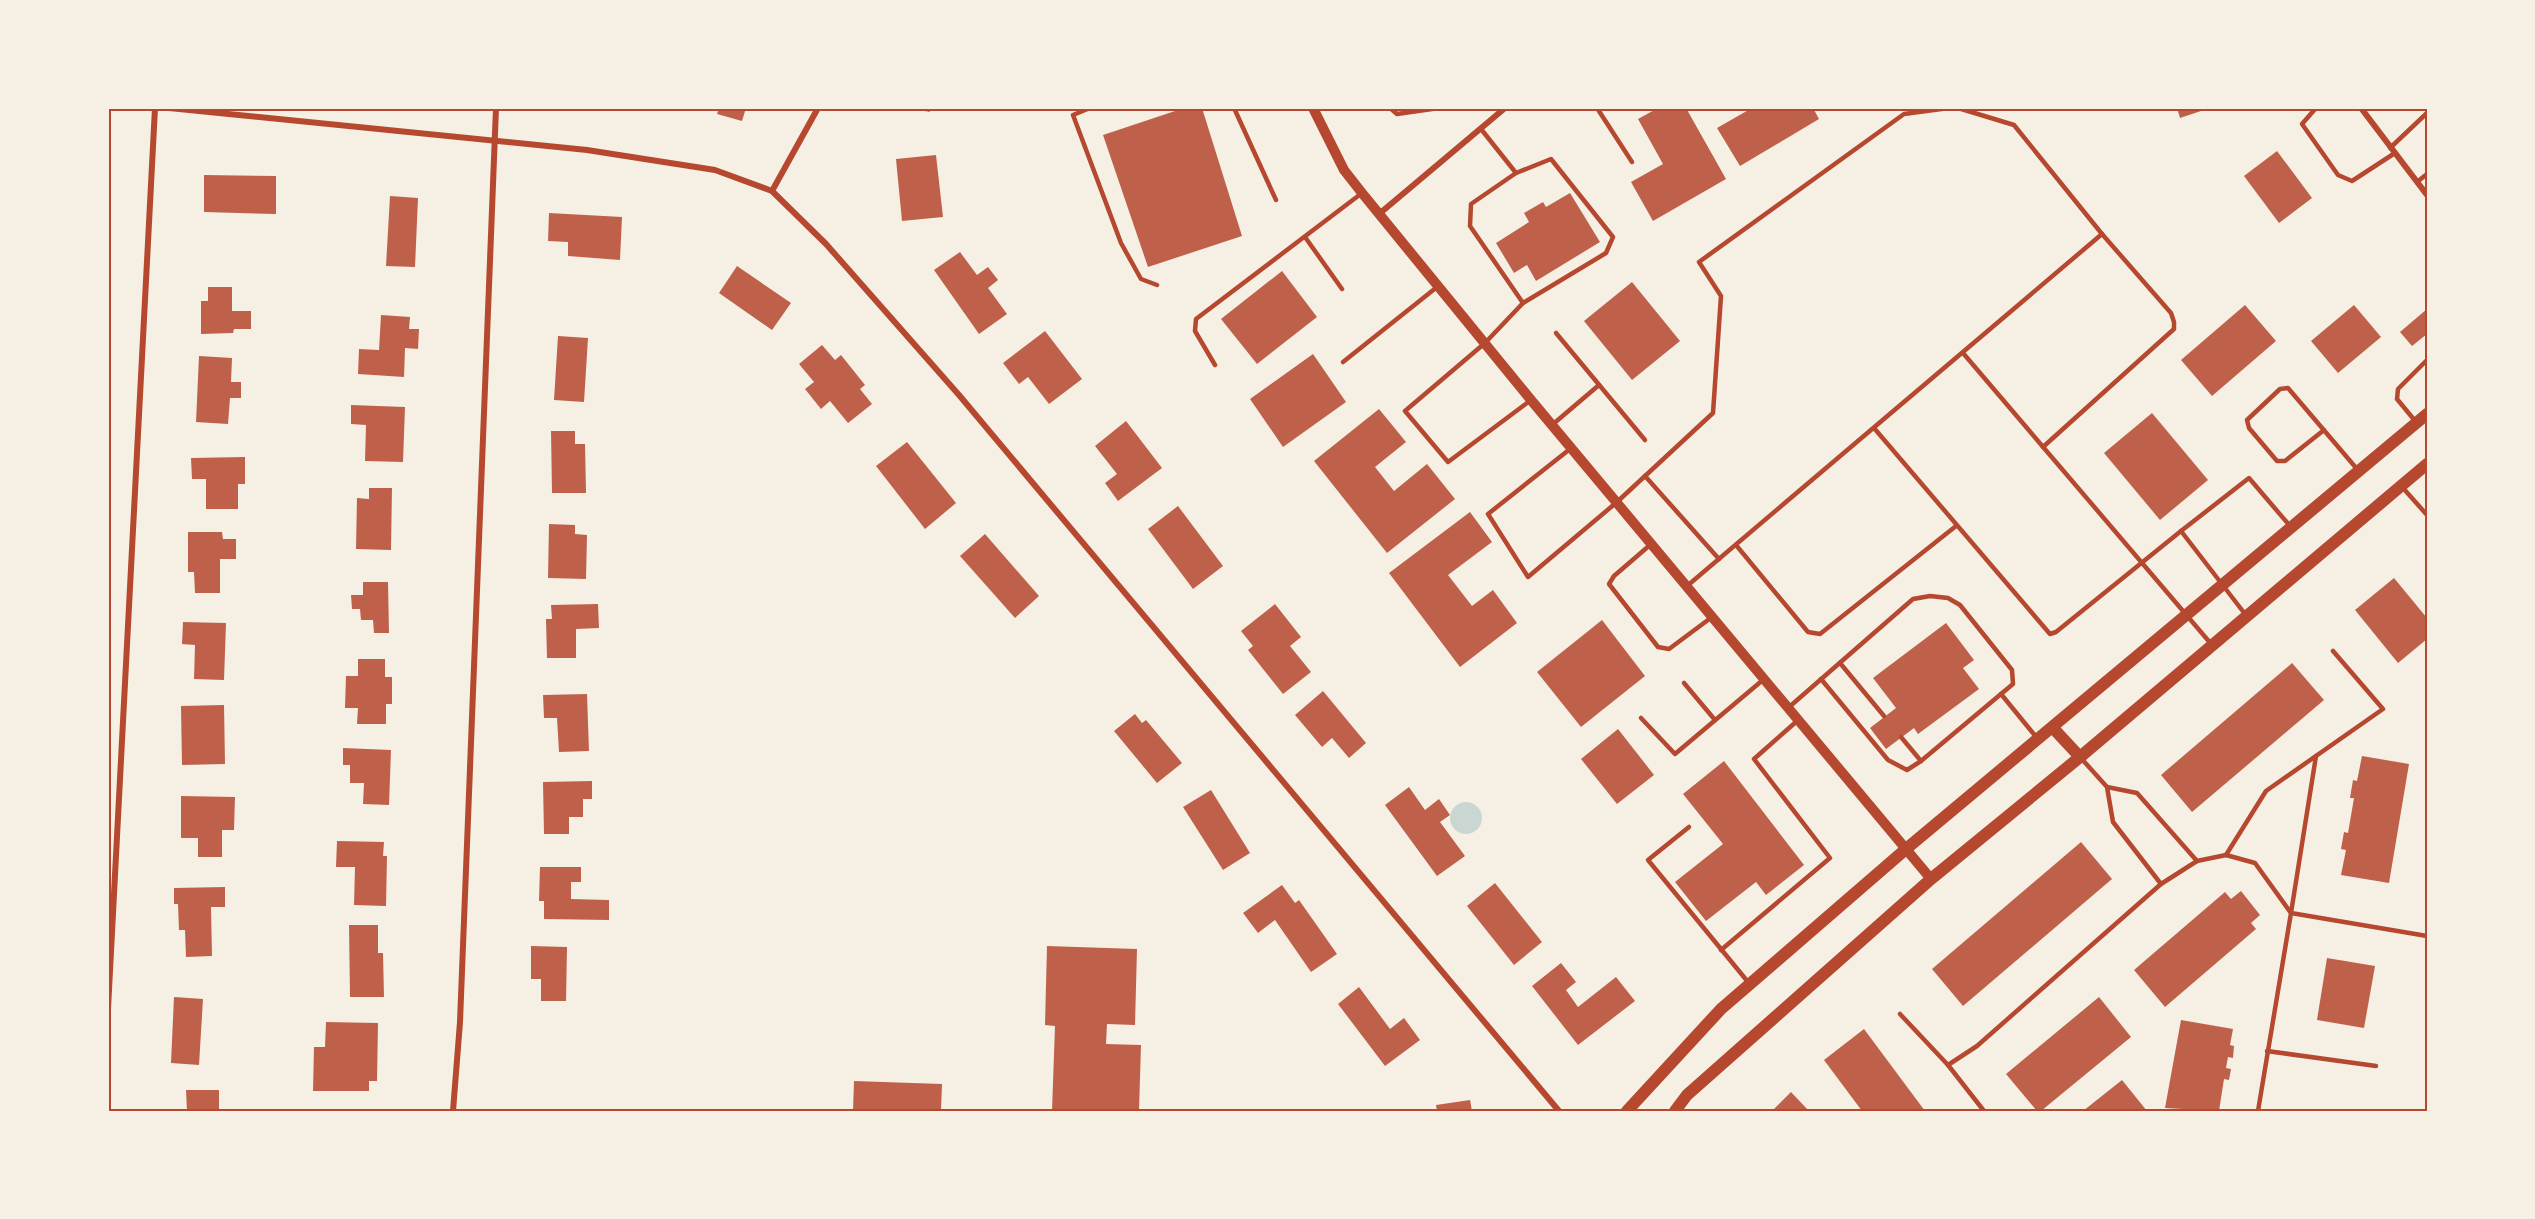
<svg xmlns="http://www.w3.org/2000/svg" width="2535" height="1219" font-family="Spectral,serif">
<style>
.water{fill:#c9d6d2}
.building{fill:#bf614a}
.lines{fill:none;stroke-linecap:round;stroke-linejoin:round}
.service{stroke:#b5482f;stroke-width:4.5}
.minor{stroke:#b5482f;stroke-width:6}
.tertiary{stroke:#b5482f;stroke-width:10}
.secondary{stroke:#b5482f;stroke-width:12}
.neatline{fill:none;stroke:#b5482f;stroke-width:2}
</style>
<rect width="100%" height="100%" fill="#f6efe4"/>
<circle class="water" cx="1466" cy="818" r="16"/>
<g class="building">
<polygon points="719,108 746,108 742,121 717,114"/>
<polygon points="908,108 930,108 930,112"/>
<polygon points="1184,108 1202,108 1242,236 1148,267 1103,135"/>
<polygon points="1658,108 1686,108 1726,179 1653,221 1631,182 1663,164 1638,119"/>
<polygon points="1752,108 1813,108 1819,119 1740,166 1717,128"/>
<polygon points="2177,108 2210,108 2180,118"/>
<polygon points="2277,151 2312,198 2279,223 2244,176"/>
<polygon points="936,155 943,217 902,221 896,159"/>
<polygon points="204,175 276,176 276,214 204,212"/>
<polygon points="1570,193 1600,242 1536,281 1527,265 1514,273 1496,243 1529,222 1524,213 1543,202 1546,207"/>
<polygon points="390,196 418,198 415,267 386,266"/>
<polygon points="549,213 622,217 620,260 568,256 568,242 548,241"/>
<polygon points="960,252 977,275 988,267 998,280 988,288 1007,314 979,334 934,270"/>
<polygon points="737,266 791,303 772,330 719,293"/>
<polygon points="1282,271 1317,317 1257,364 1221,319"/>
<polygon points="1632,282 1680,341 1632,380 1584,321"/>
<polygon points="208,287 232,287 232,311 251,311 251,329 234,329 233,333 201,334 201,301 208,301"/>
<polygon points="2245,305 2276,341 2212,396 2181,360"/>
<polygon points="2354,305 2381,337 2338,373 2311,341"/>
<polygon points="2427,309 2427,334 2412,346 2400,332"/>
<polygon points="381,315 410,317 409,329 419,329 418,349 405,348 404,377 358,374 359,349 379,350"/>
<polygon points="1045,331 1082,379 1049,404 1028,377 1019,384 1003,363"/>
<polygon points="558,336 588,338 584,402 554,400"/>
<polygon points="822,345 835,360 841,355 865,385 860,389 872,404 848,423 830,401 821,409 805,389 814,382 799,364"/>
<polygon points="1313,354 1346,402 1283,447 1250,399"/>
<polygon points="199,356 232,358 231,382 241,382 241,398 230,398 228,424 196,422"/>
<polygon points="351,405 405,407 403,462 365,461 366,425 351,424"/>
<polygon points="1379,409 1406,442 1375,467 1394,491 1427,464 1455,499 1387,553 1314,461"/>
<polygon points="2152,413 2208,480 2160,520 2104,453"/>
<polygon points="1126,421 1162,468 1118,501 1105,483 1117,474 1095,446"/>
<polygon points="551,431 575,431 575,444 585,444 586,493 552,493"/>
<polygon points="907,442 956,503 925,529 876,466"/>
<polygon points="245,457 245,484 238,484 238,509 206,509 206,479 192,479 191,458"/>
<polygon points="369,488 392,488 391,550 356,549 357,498 369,499"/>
<polygon points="1178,506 1223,566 1193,589 1148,529"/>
<polygon points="1470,512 1492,542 1448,575 1472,606 1493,590 1517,623 1460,667 1389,573"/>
<polygon points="549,524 575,525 575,534 587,535 586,579 548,578"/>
<polygon points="188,532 222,532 223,539 236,539 236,559 220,559 220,593 195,593 194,572 188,572"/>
<polygon points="985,534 1039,596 1015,618 960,556"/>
<polygon points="2394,578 2427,618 2427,639 2398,663 2355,610"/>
<polygon points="363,582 388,582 389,633 374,633 373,620 361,620 360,609 352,609 351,595 363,595"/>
<polygon points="598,604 599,628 576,629 576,658 547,658 546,619 552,619 551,605"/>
<polygon points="1275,604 1301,637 1290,646 1311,672 1283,694 1248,650 1253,646 1241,631"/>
<polygon points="1602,620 1645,676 1581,727 1537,672"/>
<polygon points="183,622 226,623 224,680 194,679 195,645 182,644"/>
<polygon points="1946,623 1974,660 1963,668 1979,689 1918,734 1914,728 1886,749 1870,728 1896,708 1873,678"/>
<polygon points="358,659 385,659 385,677 392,677 392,704 386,704 386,724 357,724 358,708 345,708 346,676 358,676"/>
<polygon points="2292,663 2324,700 2192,812 2161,775"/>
<polygon points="1323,691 1366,743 1349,758 1332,738 1322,747 1295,715"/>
<polygon points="587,694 589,751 559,752 557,718 544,718 543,695"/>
<polygon points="224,705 225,764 182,765 181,706"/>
<polygon points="1135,714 1142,723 1146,720 1182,763 1157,783 1114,731"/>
<polygon points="1618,729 1654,775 1617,804 1581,759"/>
<polygon points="343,748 391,750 389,805 363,804 364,783 350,783 350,765 343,765"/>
<polygon points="2362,756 2409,764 2389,883 2341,875 2346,850 2341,849 2344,832 2348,833 2354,798 2350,798 2353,780 2357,781"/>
<polygon points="1724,761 1804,865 1766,895 1756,882 1706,921 1675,882 1723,844 1683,794"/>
<polygon points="592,781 592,799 583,799 583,817 569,817 569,834 544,834 543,782"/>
<polygon points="1409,787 1425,810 1439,799 1450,815 1440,822 1465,856 1437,876 1385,805"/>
<polygon points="1211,790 1250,853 1223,870 1183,807"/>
<polygon points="181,796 235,797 234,830 222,830 222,857 198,857 198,838 181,838"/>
<polygon points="337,841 384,842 383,856 387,856 386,906 354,905 355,867 336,867"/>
<polygon points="2081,842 2112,879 1963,1006 1932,969"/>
<polygon points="540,867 581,867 581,882 571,882 571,899 609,900 609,920 544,919 544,901 539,901"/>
<polygon points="1495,883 1542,942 1514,965 1467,906"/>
<polygon points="1282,885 1295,903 1299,900 1337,954 1311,972 1275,920 1258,933 1243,913"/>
<polygon points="225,887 225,907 211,907 212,956 186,957 185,930 179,930 178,904 174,904 174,888"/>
<polygon points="2241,891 2260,915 2251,923 2256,929 2165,1007 2134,970 2225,892 2231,899"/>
<polygon points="349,925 378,925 378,953 383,953 384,997 350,997"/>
<polygon points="531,946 567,947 566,1001 541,1001 541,979 531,979"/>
<polygon points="1047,946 1137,949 1135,1025 1107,1024 1106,1044 1141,1045 1139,1111 1052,1111 1055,1026 1045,1025"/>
<polygon points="2327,958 2375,966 2364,1028 2317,1020"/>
<polygon points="1561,963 1576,982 1566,990 1578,1007 1616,977 1635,1001 1578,1045 1532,986"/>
<polygon points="1359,987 1390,1029 1404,1018 1420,1040 1385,1066 1338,1004"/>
<polygon points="174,997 203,999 199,1065 171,1063"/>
<polygon points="2099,997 2131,1037 2041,1111 2037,1111 2006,1074"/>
<polygon points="2181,1020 2233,1029 2230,1045 2234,1046 2233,1058 2228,1057 2226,1068 2231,1069 2229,1080 2224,1079 2219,1111 2165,1108"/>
<polygon points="326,1022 378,1023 377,1081 369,1081 369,1091 313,1091 314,1047 325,1047"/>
<polygon points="1864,1029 1925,1111 1862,1111 1824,1060"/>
<polygon points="2122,1080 2147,1111 2083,1111"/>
<polygon points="854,1081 942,1084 941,1111 853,1111"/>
<polygon points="186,1090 219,1090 219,1111 187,1111"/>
<polygon points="1791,1092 1809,1111 1772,1111"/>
<polygon points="1470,1100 1472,1111 1437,1111 1436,1105"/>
</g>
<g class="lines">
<g class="service">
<polyline points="1090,108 1073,115 1121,243 1141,279 1157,285"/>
<polyline points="1234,108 1276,200"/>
<polyline points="1390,108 1397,114 1439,108"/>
<polyline points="1597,108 1632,162"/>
<polyline points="2316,108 2302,124 2338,175 2352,181 2395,153"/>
<polyline points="1481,129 1516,173 1471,204 1470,226 1523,303 1485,343 1405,411 1448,462 1531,400"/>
<polyline points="2390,148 2427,113"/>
<polyline points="1516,173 1551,159 1613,237 1606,253 1523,303"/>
<polyline points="2417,182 2427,174"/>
<polyline points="1305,237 1342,289"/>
<polyline points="1556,333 1645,440"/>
<polyline points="1963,353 2212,645"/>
<polyline points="1343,362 1437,287"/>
<polyline points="1215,365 1195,331 1196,319 1362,193"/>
<polyline points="2416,422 2397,399 2398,389 2427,360"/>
<polyline points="1552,425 1599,385"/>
<polyline points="1874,428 2050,634 2056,632 2181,531 2245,614"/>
<polyline points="2324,430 2285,461 2277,461 2249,428 2247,420 2280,389 2288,388 2357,469"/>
<polyline points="2043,447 2174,329 2174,322 2171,313 2102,234"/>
<polyline points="1570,449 1488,514 1528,577 1617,502 1713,413 1721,296 1699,262 1904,114 1949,108"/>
<polyline points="1645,476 1719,559"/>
<polyline points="2403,488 2427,515"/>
<polyline points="2181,531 2249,478 2290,526"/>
<polyline points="1650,545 1614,576 1609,584 1658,647 1669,649 1712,617"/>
<polyline points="1736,545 1808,632 1820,634 1956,526"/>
<polyline points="1687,586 2102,234 2014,125 1958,108"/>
<polyline points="1840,663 1884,716"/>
<polyline points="1821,679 1888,760 1907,770 1921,761 2001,694"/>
<polyline points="1684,683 1715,720"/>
<polyline points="1788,708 1913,599 1930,596 1948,598 1960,605 2012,670 2013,684 2001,694 2037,738"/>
<polyline points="1641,718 1675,754 1764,679"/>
<polyline points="1901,737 1921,761"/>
<polyline points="2316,756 2291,913 2427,936"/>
<polyline points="2080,757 2107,787 2113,822 2161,884"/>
<polyline points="2107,787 2137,793 2197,861"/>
<polyline points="1689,827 1648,860 1748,982"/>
<polyline points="2226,855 2266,791 2383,709 2333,651"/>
<polyline points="1721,950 1830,858 1754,759 1797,721"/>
<polyline points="1900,1014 1948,1065"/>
<polyline points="2267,1051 2376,1066"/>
<polyline points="1984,1111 1948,1065 1977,1046 2161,884 2197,861 2226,855 2255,863 2291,913 2258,1111"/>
</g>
<g class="minor">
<polyline points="169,108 587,150 715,170 772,191 826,244 959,395 1559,1111"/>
<polyline points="2361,108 2427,195"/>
<polyline points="772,191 818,108"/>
<polyline points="1379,214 1505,108"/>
<polyline points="108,1009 155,108"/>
<polyline points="453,1111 460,1022 496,108"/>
</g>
<polyline class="tertiary" points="1313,108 1344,170 1362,193 1531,400 1931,879"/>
<g class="secondary">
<polyline points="2053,728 2080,757"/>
<polyline points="1627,1111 1721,1009 1906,849 2427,414"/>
<polyline points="1675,1111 1687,1095 1931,879 2080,757 2427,464"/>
</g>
</g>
<rect width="2535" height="1219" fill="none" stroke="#f6efe4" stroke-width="219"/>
<rect x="110" y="110" width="2316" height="1000" class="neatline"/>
</svg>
